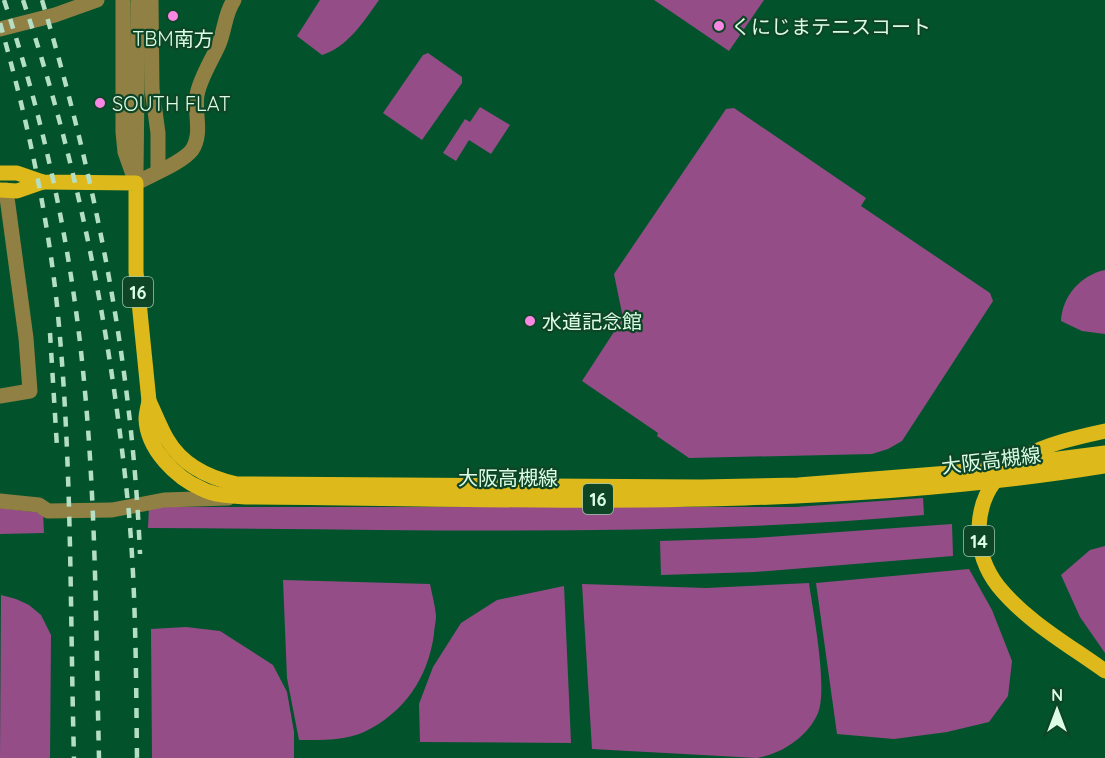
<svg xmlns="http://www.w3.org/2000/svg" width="1105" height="758" font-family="Quicksand,'Noto Sans JP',sans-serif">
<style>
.green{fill:#954d88}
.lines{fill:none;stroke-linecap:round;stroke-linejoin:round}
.minor{stroke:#918043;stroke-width:15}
.major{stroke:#ddb91b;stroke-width:15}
.rail{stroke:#b4dfc4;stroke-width:4.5;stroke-dasharray:10 10;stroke-linecap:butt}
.major-bridge{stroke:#ddb91b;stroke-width:15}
.poi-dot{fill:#fb87e5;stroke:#0f4527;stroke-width:2}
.labels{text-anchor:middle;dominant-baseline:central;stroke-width:4.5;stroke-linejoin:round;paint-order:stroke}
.shield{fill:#0f4527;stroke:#9ec6ac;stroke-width:1.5}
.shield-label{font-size:18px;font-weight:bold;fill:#dbfee5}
.poi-label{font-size:20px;fill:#dbfee5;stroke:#0f4527;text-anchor:start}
.street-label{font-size:20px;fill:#dbfee5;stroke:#0f4527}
</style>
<rect width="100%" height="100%" fill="#02532c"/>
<g class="green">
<path d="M320 0H379C364 21 348 47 322 55L297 36Z"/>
<polygon points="654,0 764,0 729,51"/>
<polygon points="428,53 462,77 462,83 422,140 383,113 423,55"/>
<polygon points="480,107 510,125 491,154 469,140 456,161 443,153 465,119 470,122"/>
<polygon points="734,108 866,198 861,206 990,293 993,301 902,441 888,449 872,454 689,458 657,436 658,433 582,381 623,318 614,274 726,109"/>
<path d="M1105 270V334L1082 331 1061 321C1062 296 1081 275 1105 270Z"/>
<path d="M923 498 924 515C666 538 407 529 148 528L149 507H795Z"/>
<polygon points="0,508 43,513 44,533 0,534"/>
<polygon points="952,524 953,556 755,572 661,575 660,541 755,538"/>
<polygon points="1105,546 1105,653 1080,617 1061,575 1090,550"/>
<polygon points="969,569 992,610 1012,661 1008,696 989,722 947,732 894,739 837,734 816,583"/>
<path d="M283 580 430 584C432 594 435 605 436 616 436 622 434 628 434 634 428 678 404 713 364 732 344 741 320 740 299 740L287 678Z"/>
<path d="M809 583C813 612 828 688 818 713 808 737 781 754 757 758L592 749 582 584 706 588Z"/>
<polygon points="564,586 571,743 420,742 419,704 433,667 461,623 497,600"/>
<polygon points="1,595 16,599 29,605 41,615 51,635 50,758 0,758"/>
<polygon points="186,627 220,631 273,665 287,692 294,732 294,758 152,758 151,629"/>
</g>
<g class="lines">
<g class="minor">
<polyline points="123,0 123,132 125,152 136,183"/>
<polyline points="151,0 152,89 158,133 158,171"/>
<polyline points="0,29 55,15 97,0"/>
<polyline points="136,171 138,3"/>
<path d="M136 183C151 175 182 163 192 150 203 133 194 113 197 95 200 78 212 60 219 44 225 29 225 13 234 0"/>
<polyline points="0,396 30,391 26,338 6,190"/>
<polyline points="0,501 39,505 48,511 112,510 164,500 228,498"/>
</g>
<g class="major">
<path d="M0 173H17L43 182 136 183V272L149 401C148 407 146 413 146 419 147 449 176 478 202 489 216 496 232 496 248 497 533 499 822 512 1105 466"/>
<polyline points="0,190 17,191 43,182"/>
<path d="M149 401C155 413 160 427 167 439 182 465 209 478 237 484L701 487 798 485 949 473 1105 453"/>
</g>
<g class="rail">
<path d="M4 0C45 124 72 251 84 381 96 506 96 633 99 758"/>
<path d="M23 0C79 167 112 339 129 514 136 595 136 677 137 758"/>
<path d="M42 0C96 182 132 363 140 554"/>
<path d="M0 23C28 122 50 224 59 326 72 470 70 614 74 758"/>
<polyline points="50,333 57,447"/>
</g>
<path class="major-bridge" d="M1105 431C1050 443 982 458 979 527 978 548 985 569 998 586 1026 621 1069 645 1105 671"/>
</g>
<g class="poi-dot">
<circle cx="173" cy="16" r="6"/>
<circle cx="719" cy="26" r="6"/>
<circle cx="100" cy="103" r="6"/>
<circle cx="530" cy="321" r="6"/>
</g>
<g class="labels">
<g class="shield">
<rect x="123" y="277" width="30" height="30" rx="4.5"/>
<rect x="583" y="484" width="30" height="30" rx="4.5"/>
<rect x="964" y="526" width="30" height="30" rx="4.5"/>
</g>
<g class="shield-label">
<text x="138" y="292">16</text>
<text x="598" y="499">16</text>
<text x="979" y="541">14</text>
</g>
<g class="poi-label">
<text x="731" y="26">くにじまテニスコート</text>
<text x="173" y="38" text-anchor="middle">TBM南方</text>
<text x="112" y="103">SOUTH FLAT</text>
<text x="542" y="321">水道記念館</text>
</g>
<g class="street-label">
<text transform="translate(991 460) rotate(-7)">大阪高槻線</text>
<text x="508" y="477">大阪高槻線</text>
</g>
</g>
<g transform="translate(1057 710)" stroke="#0f4527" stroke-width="4.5" paint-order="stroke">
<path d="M0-4.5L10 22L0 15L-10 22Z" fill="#dbfee5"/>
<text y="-9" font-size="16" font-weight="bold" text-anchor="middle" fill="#dbfee5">N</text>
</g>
</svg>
